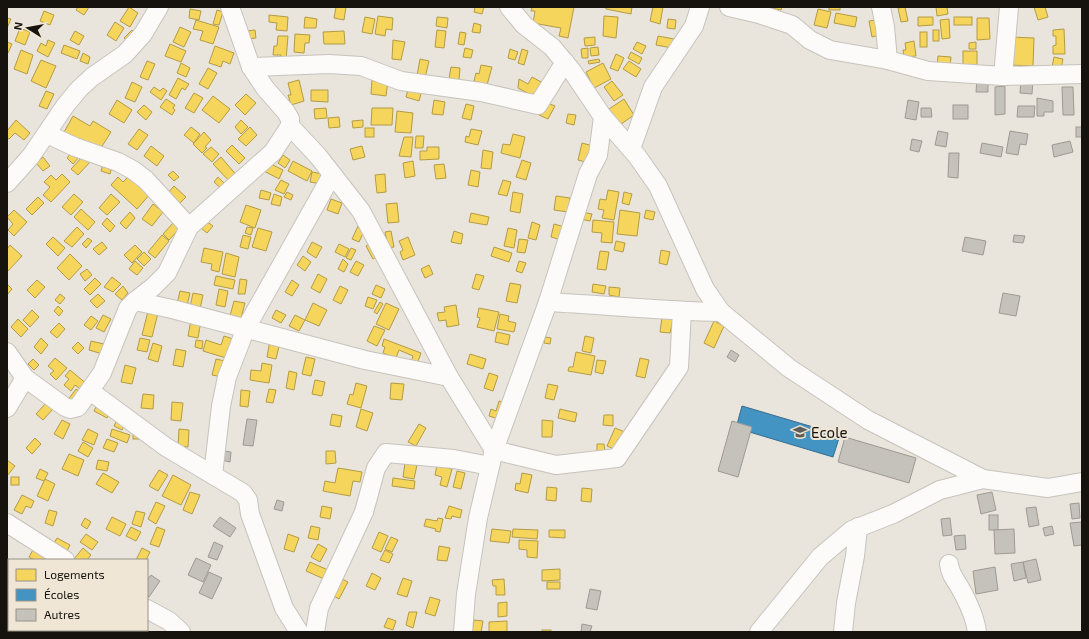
<svg xmlns="http://www.w3.org/2000/svg" width="1089" height="639" font-family="'Exo 2',sans-serif">
<style>
.homes{fill:#f6d55c;stroke:#b39b45}
.schools{fill:#4393c3;stroke:#366d8d}
.building{fill:#c5c2bb;stroke:#9e9a93}
.lines{fill:none;stroke-linecap:round;stroke-linejoin:round}
.minor-casing{stroke:#c7c3bc;stroke-width:20}
.minor{stroke:#fcfbfa;stroke-width:18}
.labels{text-anchor:middle;dominant-baseline:central;stroke-width:4;stroke-linejoin:round;paint-order:stroke}
.poi-label{font-size:15px;fill:#16130e;stroke:#efe6d6;text-anchor:start}
</style>
<rect width="100%" height="100%" fill="#e9e5dc"/>
<g class="homes">
<polygon points="78,7 89,7 84,15 76,10"/>
<polygon points="129,7 138,13 130,27 120,21"/>
<polygon points="336,7 346,7 344,20 334,18"/>
<polygon points="475,7 484,7 482,14 474,12"/>
<polygon points="532,7 574,7 568,38 559,36 561,28 533,23 535,11 531,11"/>
<polygon points="606,7 632,7 631,14 606,9"/>
<polygon points="653,7 663,7 660,24 650,21"/>
<polygon points="766,7 782,7 781,10"/>
<rect x="829" y="7" width="11" height="3"/>
<polygon points="905,7 908,21 901,22 898,8"/>
<polygon points="936,7 947,7 948,14 937,16"/>
<polygon points="1034,7 1045,7 1048,17 1038,20"/>
<polygon points="190,9 201,11 199,20 189,18"/>
<polygon points="818,9 831,12 827,28 814,25"/>
<polygon points="217,10 223,12 219,25 213,24"/>
<polygon points="44,11 54,15 50,25 40,21"/>
<polygon points="836,13 857,17 855,27 834,23"/>
<polygon points="269,15 288,17 287,31 276,30 277,23 269,22"/>
<polygon points="378,16 393,18 392,30 386,29 385,36 375,34"/>
<polygon points="604,16 618,17 616,38 603,36"/>
<polygon points="305,17 317,19 316,28 304,28"/>
<polygon points="365,17 375,19 372,34 362,32"/>
<polygon points="437,17 448,18 447,28 436,26"/>
<polygon points="918,17 933,17 933,25 918,26"/>
<rect x="954" y="17" width="18" height="8"/>
<polygon points="7,18 11,19 7,28"/>
<polygon points="977,18 989,18 990,39 977,40"/>
<polygon points="668,19 676,20 675,29 667,28"/>
<polygon points="949,19 950,38 942,39 940,20"/>
<polygon points="196,20 219,27 213,44 200,40 203,31 193,29"/>
<polygon points="877,20 880,35 872,37 869,21"/>
<polygon points="115,22 124,28 116,41 107,35"/>
<polygon points="474,23 481,25 480,33 472,32"/>
<polygon points="180,27 191,32 184,47 173,42"/>
<polygon points="20,28 30,32 25,45 15,41"/>
<polygon points="1064,29 1065,54 1053,54 1053,46 1056,45 1056,36 1053,36 1053,30"/>
<polygon points="132,30 137,35 129,42 124,38"/>
<polygon points="255,30 256,38 247,39 246,31"/>
<polygon points="437,30 446,31 444,48 435,47"/>
<rect x="933" y="30" width="6" height="11"/>
<polygon points="75,31 84,36 79,45 70,40"/>
<polygon points="344,31 345,44 324,44 323,32"/>
<polygon points="460,32 466,33 464,45 458,44"/>
<rect x="920" y="32" width="7" height="15"/>
<polygon points="295,34 310,35 309,43 305,43 304,53 294,52"/>
<polygon points="278,36 288,36 286,60 280,59 281,55 273,55 274,46 277,46"/>
<polygon points="658,36 674,39 672,48 656,45"/>
<polygon points="595,37 595,45 585,46 584,38"/>
<polygon points="1011,37 1034,38 1033,66 1009,65"/>
<polygon points="48,40 55,43 48,57 37,51 41,43 46,46"/>
<polygon points="393,40 405,42 401,60 392,59"/>
<polygon points="914,41 916,56 904,57 903,50 906,50 905,43"/>
<polygon points="7,42 12,44 8,53 7,53"/>
<polygon points="637,42 646,46 642,54 633,49"/>
<polygon points="976,42 976,49 969,49 969,43"/>
<polygon points="170,44 186,51 181,62 165,56"/>
<polygon points="64,45 80,51 77,59 61,53"/>
<polygon points="215,46 234,53 230,64 223,61 221,67 209,63"/>
<polygon points="598,47 599,55 591,56 590,48"/>
<polygon points="465,48 473,50 471,58 463,57"/>
<polygon points="588,48 588,58 582,58 581,49"/>
<polygon points="510,49 518,52 515,60 508,58"/>
<polygon points="522,49 528,51 524,65 518,63"/>
<polygon points="21,50 33,55 27,74 14,69"/>
<rect x="963" y="51" width="14" height="15"/>
<polygon points="631,52 642,58 639,64 628,58"/>
<polygon points="83,53 90,57 88,64 80,61"/>
<polygon points="616,54 624,58 618,71 610,68"/>
<polygon points="938,56 951,57 950,67 937,66"/>
<polygon points="1054,57 1063,59 1061,69 1052,67"/>
<polygon points="420,59 429,61 425,78 417,76"/>
<polygon points="599,59 600,62 589,64 588,61"/>
<polygon points="41,60 56,66 46,88 31,81"/>
<polygon points="147,61 155,64 148,80 140,77"/>
<polygon points="629,61 641,69 636,77 623,69"/>
<polygon points="181,63 190,68 186,77 177,73"/>
<polygon points="603,63 611,79 594,88 586,72"/>
<polygon points="481,65 492,67 487,85 474,81 476,73 479,74"/>
<polygon points="451,67 460,68 459,80 449,79"/>
<polygon points="208,68 217,73 208,89 199,84"/>
<polygon points="532,77 545,84 537,98 518,88 519,79 528,84"/>
<polygon points="178,78 189,84 185,90 182,88 176,99 169,95"/>
<polygon points="372,79 388,81 386,96 371,94"/>
<polygon points="299,80 304,101 291,105 288,95 291,95 288,83"/>
<polygon points="612,81 623,95 614,101 604,87"/>
<polygon points="132,82 142,87 135,102 125,98"/>
<polygon points="409,86 422,90 419,101 406,97"/>
<polygon points="154,87 160,91 163,88 167,91 161,100 150,92"/>
<polygon points="311,90 328,90 328,102 311,101"/>
<polygon points="46,91 54,94 47,109 39,106"/>
<polygon points="194,93 203,98 194,113 185,108"/>
<polygon points="246,94 256,103 245,115 235,105"/>
<polygon points="213,96 230,109 219,123 202,110"/>
<polygon points="166,99 175,105 173,108 175,110 172,115 160,107"/>
<polygon points="624,99 634,115 617,127 606,111"/>
<polygon points="117,100 132,110 124,123 109,114"/>
<polygon points="434,100 445,102 443,115 432,114"/>
<polygon points="545,102 555,106 548,119 539,115"/>
<polygon points="466,104 474,106 471,120 462,118"/>
<polygon points="144,105 152,112 146,120 137,112"/>
<polygon points="326,108 327,118 315,119 314,109"/>
<polygon points="372,108 393,108 392,125 371,125"/>
<polygon points="397,111 413,113 411,133 395,132"/>
<polygon points="568,114 576,115 574,125 566,123"/>
<polygon points="73,116 90,126 93,121 111,132 99,151 63,134"/>
<polygon points="339,117 340,127 329,128 328,118"/>
<polygon points="16,120 30,133 24,140 15,133 9,139 7,138 7,131"/>
<polygon points="241,120 248,127 241,134 235,127"/>
<polygon points="363,120 363,127 353,128 352,121"/>
<polygon points="191,127 200,134 194,143 184,135"/>
<polygon points="250,127 257,135 246,146 238,139"/>
<rect x="365" y="128" width="9" height="9"/>
<polygon points="139,129 148,135 137,150 128,144"/>
<polygon points="471,129 482,131 478,145 465,142 466,136 469,137"/>
<polygon points="204,132 211,140 205,147 207,148 202,153 193,144"/>
<polygon points="513,134 525,137 520,158 501,153 503,144 510,145"/>
<polygon points="416,136 424,136 423,148 415,148"/>
<polygon points="404,137 413,137 411,157 399,156"/>
<polygon points="582,143 593,146 589,163 578,160"/>
<polygon points="232,145 245,158 239,164 226,151"/>
<polygon points="151,146 164,156 157,166 144,156"/>
<polygon points="362,146 365,157 353,160 350,149"/>
<polygon points="211,147 219,154 212,162 203,154"/>
<polygon points="427,147 439,147 439,159 420,160 420,151 427,151"/>
<polygon points="75,149 81,155 73,164 67,158"/>
<polygon points="483,150 493,152 491,169 481,168"/>
<polygon points="84,155 91,161 78,175 71,169"/>
<polygon points="283,155 290,160 285,168 278,163"/>
<polygon points="43,157 50,166 43,171 36,163"/>
<polygon points="221,157 238,177 231,183 213,164"/>
<polygon points="522,160 531,163 526,180 516,177"/>
<polygon points="293,161 312,171 307,181 288,171"/>
<polygon points="413,161 415,176 405,178 403,163"/>
<polygon points="269,163 283,170 279,179 264,171"/>
<polygon points="103,164 112,166 110,174 101,171"/>
<polygon points="444,164 446,178 436,179 434,165"/>
<polygon points="471,170 480,172 478,187 468,185"/>
<polygon points="173,171 179,177 174,181 168,175"/>
<polygon points="312,172 323,174 321,184 310,182"/>
<polygon points="62,174 70,182 51,202 43,195 50,187 44,182 51,175 56,180"/>
<polygon points="385,174 386,192 377,193 375,175"/>
<polygon points="130,175 150,194 137,209 111,185 118,177 123,182"/>
<polygon points="218,177 228,187 224,191 214,182"/>
<polygon points="281,180 289,184 284,194 275,190"/>
<polygon points="503,180 511,182 507,196 498,194"/>
<polygon points="174,186 186,197 178,205 167,194"/>
<polygon points="261,190 271,193 269,200 259,198"/>
<polygon points="608,190 619,192 614,220 602,218 604,210 598,209 600,199 606,200"/>
<polygon points="287,192 293,195 291,200 284,197"/>
<polygon points="513,192 523,194 520,213 510,211"/>
<polygon points="624,192 632,194 629,205 622,203"/>
<polygon points="74,194 83,202 71,215 62,207"/>
<polygon points="111,194 120,202 107,215 99,208"/>
<polygon points="274,194 282,197 280,206 271,204"/>
<polygon points="556,196 570,198 568,212 554,210"/>
<polygon points="38,197 44,203 32,215 26,209"/>
<polygon points="331,199 342,203 338,214 327,210"/>
<polygon points="397,203 399,222 388,223 386,204"/>
<polygon points="153,204 163,212 152,226 142,219"/>
<polygon points="246,205 261,210 255,228 240,222"/>
<polygon points="81,209 95,222 88,230 74,217"/>
<polygon points="14,210 27,222 14,236 8,230 13,224 7,217"/>
<polygon points="620,210 640,213 637,236 617,234"/>
<polygon points="646,210 655,212 653,220 644,218"/>
<polygon points="130,212 135,218 126,229 120,223"/>
<polygon points="582,212 592,214 590,221 580,219"/>
<polygon points="471,213 489,217 487,225 469,222"/>
<polygon points="107,218 115,226 110,232 102,224"/>
<polygon points="593,220 614,222 612,243 601,242 602,233 592,232"/>
<polygon points="206,221 213,226 207,233 201,228"/>
<polygon points="174,222 180,228 169,240 163,234"/>
<polygon points="532,222 540,225 536,240 528,238"/>
<polygon points="554,224 565,227 561,240 551,237"/>
<polygon points="358,226 365,229 359,242 352,239"/>
<polygon points="77,227 84,234 72,247 64,241"/>
<polygon points="247,227 253,228 251,235 245,233"/>
<polygon points="258,228 272,232 266,251 252,247"/>
<polygon points="508,228 517,230 514,248 504,246"/>
<polygon points="391,231 394,247 388,248 385,232"/>
<polygon points="454,231 463,234 461,244 451,242"/>
<polygon points="162,235 169,241 155,258 148,252"/>
<polygon points="243,235 251,237 248,249 240,247"/>
<polygon points="53,237 65,248 58,256 46,244"/>
<polygon points="408,237 415,255 403,260 400,252 403,250 399,241"/>
<polygon points="88,238 92,241 86,248 82,244"/>
<polygon points="519,239 528,240 525,253 517,252"/>
<polygon points="616,241 625,243 623,252 614,250"/>
<polygon points="102,242 107,248 99,255 93,249"/>
<polygon points="312,242 322,247 316,258 307,252"/>
<polygon points="372,243 379,255 373,259 366,246"/>
<polygon points="339,244 349,249 345,257 335,252"/>
<polygon points="10,245 22,256 7,272 7,249"/>
<polygon points="135,245 142,252 132,263 124,255"/>
<polygon points="494,247 512,253 509,262 491,256"/>
<polygon points="204,248 223,252 219,272 211,270 212,264 201,262"/>
<polygon points="351,248 356,250 351,260 346,258"/>
<polygon points="661,250 670,252 667,265 659,263"/>
<polygon points="600,251 609,252 606,270 597,269"/>
<polygon points="144,252 151,259 144,266 137,259"/>
<polygon points="226,253 239,257 235,277 222,274"/>
<polygon points="70,254 82,266 69,280 57,268"/>
<polygon points="303,256 311,262 305,271 297,265"/>
<polygon points="343,259 348,264 344,272 338,269"/>
<polygon points="135,261 143,268 137,275 129,269"/>
<polygon points="356,261 364,265 358,276 350,272"/>
<polygon points="519,261 526,263 522,273 516,271"/>
<polygon points="429,265 433,274 425,278 421,269"/>
<polygon points="87,269 92,275 85,281 80,274"/>
<polygon points="318,274 327,279 320,293 311,288"/>
<polygon points="476,274 484,276 479,290 472,288"/>
<polygon points="216,276 235,280 233,289 214,285"/>
<polygon points="112,277 121,284 113,292 104,287"/>
<polygon points="95,278 101,284 90,295 84,289"/>
<polygon points="240,279 247,280 245,294 238,294"/>
<polygon points="37,280 45,287 35,298 27,290"/>
<polygon points="292,280 299,285 292,296 285,292"/>
<polygon points="510,283 521,285 517,303 506,301"/>
<polygon points="7,284 12,289 7,295"/>
<polygon points="593,284 606,286 604,294 592,292"/>
<polygon points="376,285 385,289 381,298 372,294"/>
<polygon points="123,286 128,293 122,300 115,294"/>
<polygon points="340,286 348,290 341,304 333,300"/>
<polygon points="609,287 620,288 619,297 609,295"/>
<polygon points="219,289 228,291 225,307 216,305"/>
<polygon points="180,291 190,293 187,306 177,304"/>
<polygon points="193,293 203,295 200,309 190,307"/>
<polygon points="60,294 65,298 60,304 55,300"/>
<polygon points="98,294 105,301 97,308 90,301"/>
<polygon points="368,297 377,300 373,309 365,306"/>
<polygon points="234,301 245,303 241,318 230,316"/>
<polygon points="380,302 383,304 377,314 374,312"/>
<polygon points="313,303 327,310 319,326 305,320"/>
<polygon points="386,303 399,309 389,330 376,324"/>
<polygon points="456,305 459,325 447,327 446,320 439,321 437,313 445,312 444,307"/>
<polygon points="58,306 63,311 59,316 54,311"/>
<polygon points="479,308 499,312 494,331 477,327 480,318 477,317"/>
<polygon points="32,310 39,317 30,327 23,320"/>
<polygon points="276,310 286,315 281,323 272,318"/>
<polygon points="148,311 158,313 152,337 142,335"/>
<polygon points="500,314 509,316 508,321 516,323 514,332 497,329"/>
<polygon points="103,315 111,319 104,332 96,328"/>
<polygon points="295,315 305,320 299,331 289,326"/>
<polygon points="91,316 98,321 91,330 84,325"/>
<polygon points="662,317 673,319 670,333 660,332"/>
<polygon points="18,319 28,329 21,337 11,327"/>
<polygon points="191,320 201,321 198,338 188,336"/>
<polygon points="714,321 724,326 714,348 704,343"/>
<polygon points="59,323 65,329 57,338 50,332"/>
<polygon points="374,326 385,330 377,346 367,341"/>
<polygon points="497,332 510,335 508,345 495,342"/>
<polygon points="224,336 233,339 226,358 203,351 206,340 221,345"/>
<polygon points="585,336 594,338 591,353 582,351"/>
<polygon points="545,337 551,338 550,344 544,343"/>
<polygon points="41,338 48,345 41,354 34,347"/>
<polygon points="140,338 150,340 147,352 137,350"/>
<polygon points="384,339 421,353 417,364 411,362 413,356 399,350 396,358 383,353 385,347 382,346"/>
<polygon points="196,340 203,341 202,349 195,347"/>
<polygon points="270,340 280,342 276,359 267,357"/>
<polygon points="91,341 108,345 106,355 89,350"/>
<polygon points="78,342 84,348 78,354 72,348"/>
<polygon points="153,343 162,346 158,362 148,359"/>
<polygon points="176,349 186,351 183,367 173,365"/>
<polygon points="576,352 595,356 591,375 568,371 569,367 573,367"/>
<polygon points="470,354 486,359 483,369 467,364"/>
<polygon points="306,357 315,359 311,376 302,374"/>
<polygon points="55,358 67,368 56,380 50,374 54,371 48,366"/>
<polygon points="640,358 649,360 645,378 636,376"/>
<polygon points="33,359 39,365 34,370 28,364"/>
<polygon points="216,359 225,361 222,377 212,375"/>
<polygon points="597,360 606,361 603,374 595,372"/>
<polygon points="262,363 272,365 269,383 250,380 251,370 261,371"/>
<polygon points="125,365 136,368 132,384 121,382"/>
<polygon points="70,370 88,385 84,392 75,385 71,391 64,385 69,379 65,376"/>
<polygon points="289,371 297,373 294,390 286,388"/>
<polygon points="489,373 498,376 493,391 484,388"/>
<polygon points="315,380 325,382 322,396 312,394"/>
<polygon points="356,383 367,386 361,408 347,404 350,394 353,395"/>
<polygon points="391,383 404,384 402,400 390,399"/>
<polygon points="548,384 558,386 554,400 545,398"/>
<polygon points="76,389 84,395 76,406 67,401"/>
<polygon points="269,389 276,390 273,403 266,402"/>
<polygon points="241,390 250,391 248,407 240,406"/>
<polygon points="143,394 154,395 153,409 141,408"/>
<polygon points="499,401 507,404 502,420 489,416 491,409 496,411"/>
<polygon points="172,402 183,403 181,421 171,420"/>
<polygon points="46,403 53,409 43,420 36,414"/>
<polygon points="98,403 111,410 107,418 94,411"/>
<polygon points="361,409 373,413 367,431 356,427"/>
<polygon points="560,409 577,413 575,422 558,418"/>
<polygon points="332,414 342,416 340,427 330,425"/>
<polygon points="604,415 613,415 613,426 603,425"/>
<polygon points="62,420 70,424 63,439 54,434"/>
<polygon points="117,420 125,424 122,430 114,426"/>
<polygon points="542,420 553,421 552,437 542,437"/>
<polygon points="419,424 426,428 416,446 408,442"/>
<polygon points="615,428 625,432 621,441 618,439 614,449 607,446"/>
<polygon points="88,429 98,434 94,445 82,440"/>
<polygon points="112,429 130,435 127,443 110,436"/>
<polygon points="179,429 189,430 188,447 178,446"/>
<rect x="133" y="431" width="7" height="8"/>
<polygon points="35,438 41,444 32,454 26,448"/>
<polygon points="107,439 118,443 114,452 103,448"/>
<polygon points="83,442 93,448 88,457 78,451"/>
<polygon points="597,444 604,444 605,452 597,453"/>
<polygon points="326,451 335,451 336,463 326,464"/>
<polygon points="69,454 84,460 78,476 62,469"/>
<polygon points="7,460 15,466 7,476"/>
<polygon points="98,460 109,462 107,471 96,469"/>
<polygon points="405,463 417,465 414,479 403,477"/>
<polygon points="437,465 452,469 447,487 440,485 442,477 435,475"/>
<polygon points="338,468 362,472 360,482 353,481 350,496 323,491 325,481 335,483"/>
<polygon points="40,469 48,473 44,481 36,478"/>
<polygon points="159,470 168,475 158,491 149,486"/>
<polygon points="457,471 465,473 461,489 453,487"/>
<polygon points="103,473 119,482 112,493 96,484"/>
<polygon points="522,473 532,475 528,493 515,490 516,483 520,484"/>
<polygon points="173,475 191,485 181,505 162,496"/>
<rect x="11" y="477" width="8" height="8"/>
<polygon points="393,478 415,481 414,489 392,486"/>
<polygon points="45,479 55,484 48,501 37,496"/>
<polygon points="547,487 557,488 556,501 546,500"/>
<polygon points="582,488 592,489 591,502 581,501"/>
<polygon points="190,492 200,495 192,514 183,510"/>
<polygon points="22,495 34,501 31,508 26,506 22,514 14,510"/>
<polygon points="156,502 165,506 156,524 148,519"/>
<polygon points="322,506 332,508 330,519 320,517"/>
<polygon points="449,506 462,510 460,518 452,516 451,519 445,518"/>
<polygon points="49,510 57,512 53,526 45,523"/>
<polygon points="136,511 145,513 141,527 132,524"/>
<polygon points="112,517 126,524 120,536 106,529"/>
<polygon points="85,518 91,522 87,529 81,525"/>
<polygon points="438,518 443,519 440,532 435,531 436,529 424,526 426,519 437,521"/>
<polygon points="311,526 320,528 318,540 308,538"/>
<polygon points="131,527 141,532 136,541 126,536"/>
<polygon points="157,527 165,530 159,547 150,544"/>
<polygon points="492,529 511,531 509,543 490,541"/>
<polygon points="513,529 538,530 537,539 512,537"/>
<polygon points="549,530 565,530 565,538 549,537"/>
<polygon points="379,532 388,536 381,552 372,548"/>
<polygon points="86,534 98,542 92,550 80,542"/>
<polygon points="288,534 299,538 294,552 284,549"/>
<polygon points="391,537 398,540 392,552 385,549"/>
<polygon points="57,538 70,545 66,553 53,545"/>
<polygon points="519,540 538,541 537,558 527,557 527,550 519,549"/>
<polygon points="318,544 327,549 320,562 311,557"/>
<polygon points="439,546 450,548 447,561 437,560"/>
<polygon points="34,548 49,556 46,560 34,560 29,557"/>
<polygon points="83,548 91,555 87,560 75,560 74,559"/>
<polygon points="142,548 150,552 146,560 136,560"/>
<polygon points="385,550 393,554 389,563 380,560"/>
<polygon points="310,562 328,570 324,579 306,571"/>
<polygon points="560,569 560,580 542,581 542,570"/>
<polygon points="372,573 381,578 375,590 366,586"/>
<polygon points="340,578 348,582 339,599 332,595"/>
<polygon points="403,578 412,581 407,597 397,594"/>
<polygon points="504,579 505,595 496,595 496,586 493,586 492,580"/>
<rect x="547" y="582" width="13" height="7"/>
<polygon points="430,597 440,600 435,616 425,613"/>
<polygon points="507,602 507,616 498,617 498,603"/>
<polygon points="409,612 417,612 413,628 406,625"/>
<polygon points="388,618 396,621 393,630 384,627"/>
<polygon points="474,620 483,621 481,632 472,632"/>
<polygon points="507,621 507,632 489,632 489,622"/>
<polygon points="82,630 97,630 95,632 81,632"/>
<rect x="542" y="630" width="9" height="2"/>
</g>
<polygon class="schools" points="742,406 840,435 833,457 736,428"/>
<g class="building">
<polygon points="977,79 988,79 988,92 976,92"/>
<polygon points="1021,79 1033,80 1032,94 1020,93"/>
<polygon points="1005,86 1005,114 995,115 995,87"/>
<polygon points="1062,87 1073,87 1074,115 1063,115"/>
<polygon points="1037,98 1053,101 1053,112 1044,112 1044,116 1037,116"/>
<polygon points="908,100 919,102 916,120 905,118"/>
<rect x="953" y="105" width="15" height="14"/>
<polygon points="1018,106 1035,106 1034,117 1017,117"/>
<polygon points="921,108 931,108 932,117 921,117"/>
<rect x="1076" y="127" width="6" height="10"/>
<polygon points="938,131 948,133 946,147 935,145"/>
<polygon points="1010,131 1028,134 1026,145 1020,144 1018,155 1006,153"/>
<polygon points="912,139 922,141 919,152 910,150"/>
<polygon points="1070,141 1073,152 1054,157 1052,145"/>
<polygon points="982,143 1003,147 1001,157 980,153"/>
<polygon points="949,153 959,153 958,178 948,177"/>
<polygon points="1014,235 1025,236 1023,243 1013,242"/>
<polygon points="965,237 986,241 983,255 962,251"/>
<polygon points="1003,293 1020,296 1016,316 999,313"/>
<polygon points="731,350 739,355 735,362 727,357"/>
<polygon points="247,419 257,420 253,446 243,445"/>
<polygon points="732,421 752,427 738,477 718,471"/>
<polygon points="845,437 916,458 909,483 838,462"/>
<polygon points="223,451 231,452 230,462 222,460"/>
<polygon points="992,492 996,510 981,514 977,495"/>
<polygon points="277,500 284,502 282,511 274,509"/>
<polygon points="1079,503 1080,518 1072,519 1070,504"/>
<polygon points="1036,507 1039,525 1029,527 1026,508"/>
<rect x="989" y="515" width="9" height="15"/>
<polygon points="220,517 236,528 230,537 213,526"/>
<polygon points="950,518 952,535 943,536 941,519"/>
<polygon points="1082,522 1082,545 1074,546 1070,523"/>
<polygon points="1052,526 1054,534 1045,536 1043,528"/>
<polygon points="1014,529 1015,553 995,554 994,530"/>
<polygon points="965,535 966,549 956,550 954,536"/>
<polygon points="214,542 223,546 217,560 208,557"/>
<polygon points="196,558 211,565 203,582 188,575"/>
<polygon points="1036,559 1041,580 1028,583 1023,562"/>
<polygon points="1023,562 1026,578 1014,581 1011,564"/>
<polygon points="995,567 998,590 976,594 973,571"/>
<polygon points="209,572 222,578 212,599 199,593"/>
<polygon points="151,575 160,581 149,597 147,595 147,580"/>
<polygon points="590,589 601,591 597,610 586,608"/>
<polygon points="582,624 592,626 590,632 581,632"/>
</g>
<g class="lines">
<defs>
<g id="minor">
<polyline points="729,7 759,14 792,25 810,40 830,50 888,60 928,71 1003,76 1082,74"/>
<polyline points="881,7 885,27 888,60"/>
<polyline points="251,67 329,64 361,66 401,81 481,92 538,105 565,62"/>
<polyline points="1003,76 1009,7"/>
<polyline points="603,117 637,156 658,186 705,289 721,312 789,368 868,420 983,479"/>
<polyline points="290,126 318,156 361,211 449,377 494,450 556,465 617,458 679,367 682,311"/>
<polyline points="47,134 75,147 118,162 133,170 146,180 189,227"/>
<polyline points="631,149 653,87 694,26 700,7"/>
<polyline points="7,183 31,156 65,106 79,89 92,77 125,54 143,34 159,7"/>
<polyline points="135,301 153,287 167,273 189,227 273,152 290,126 290,119 286,112 265,88 251,67 230,7"/>
<path d="M548 302C606 305 663 311 721 312"/>
<polyline points="7,352 25,378 65,407 70,409 78,407 102,373 128,308 135,301 172,309 365,360 449,377"/>
<polyline points="90,391 166,447 243,493 248,500 250,514 284,608 299,632"/>
<polyline points="7,408 25,378"/>
<polyline points="213,475 221,406 227,377 246,328 332,175"/>
<polyline points="7,523 65,560"/>
<path d="M949 564C950 573 954 578 959 586 967 600 975 616 977 632"/>
<polyline points="147,609 169,621 181,632"/>
<polyline points="7,621 9,623"/>
<polyline points="315,632 319,608 364,512 376,468 386,453 454,459 490,466"/>
<polyline points="463,632 466,594 478,518 494,450 548,302 588,174 598,155 603,117 572,71 552,47 524,25 509,7"/>
<polyline points="759,632 820,557 852,530 893,514 940,490 983,479 1048,488 1082,482"/>
<polyline points="843,632 846,603 855,556 858,527"/>
</g>
</defs>
<use href="#minor" class="minor-casing"/>
<use href="#minor" class="minor"/>
</g>
<defs>
<symbol id="school-bare" viewBox="-9 -9 18 18"><path d="M0-5L7-2L0 1L-7-2ZM-4 1L0 2.5L4 1V4Q0 6-4 4Z" fill="#605c56" stroke="#efe6d6" stroke-width="2.5" paint-order="stroke"/></symbol>
</defs>
<g fill-rule="evenodd">
<use href="#school-bare" x="790" y="422" width="20" height="20"/>
</g>
<g class="labels">
<g class="poi-label">
<text x="811" y="432">Ecole</text>
</g>
</g>
<rect width="1089" height="639" fill="none" stroke="#16130e" stroke-width="16"/>
<rect x="8" y="559" width="140" height="72" fill="#efe6d6" stroke="#989286"/>
<rect x="16" y="569" width="20" height="12" fill="#f6d55c" stroke="#989286"/>
<text x="44" y="579" font-size="12" fill="#16130e">Logements</text>
<rect x="16" y="589" width="20" height="12" fill="#4393c3" stroke="#989286"/>
<text x="44" y="599" font-size="12" fill="#16130e">Écoles</text>
<rect x="16" y="609" width="20" height="12" fill="#c5c2bb" stroke="#989286"/>
<text x="44" y="619" font-size="12" fill="#16130e">Autres</text>
<g transform="translate(28 28) rotate(281)" stroke="#efe6d6" stroke-width="3" paint-order="stroke">
<path d="M0-3L7 15L0 10L-7 15Z" fill="#16130e"/>
<text y="-6" font-size="11" font-weight="bold" text-anchor="middle" fill="#16130e">N</text>
</g>
</svg>
